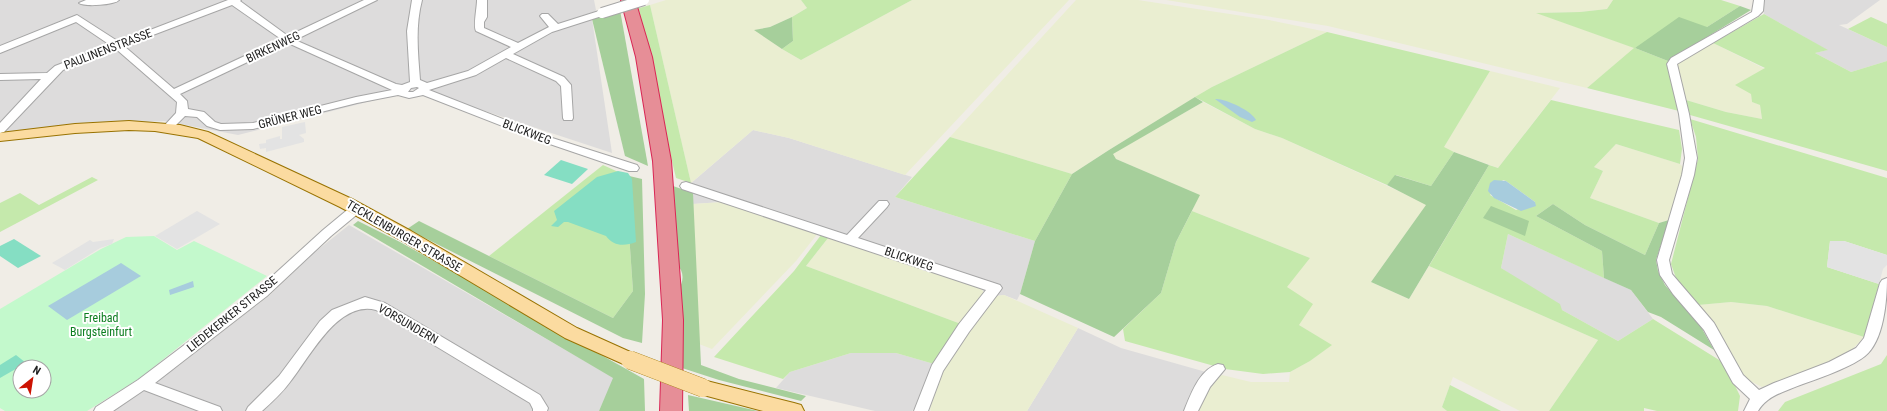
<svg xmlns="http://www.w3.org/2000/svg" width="1887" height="411" font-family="'Roboto Condensed',sans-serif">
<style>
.residential{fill:#dddcdc}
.farmland{fill:#eaeed1}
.grass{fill:#c5e9ac;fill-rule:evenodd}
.forest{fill:#a6cf9b}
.park{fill:#c3f9cc;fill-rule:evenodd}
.pitch{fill:#85dec3}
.parking{fill:#e3e3e3}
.water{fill:#a7ccdd}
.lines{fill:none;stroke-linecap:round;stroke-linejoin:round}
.minor-casing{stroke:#a6a6a6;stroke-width:2}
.major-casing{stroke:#997302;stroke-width:2}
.highway-casing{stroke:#d92755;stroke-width:2}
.minor{fill:#fff;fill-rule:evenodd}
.major{fill:#fbdba0;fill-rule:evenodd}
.highway{fill:#e68e97;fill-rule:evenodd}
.minor-bridge-casing{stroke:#a6a6a6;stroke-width:12;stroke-linecap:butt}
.major-bridge-casing{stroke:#997302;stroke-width:19;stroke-linecap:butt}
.minor-bridge{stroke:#fff;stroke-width:10}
.major-bridge{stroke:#fbdba0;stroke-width:18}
.labels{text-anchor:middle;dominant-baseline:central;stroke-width:4;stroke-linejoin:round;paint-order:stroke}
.street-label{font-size:12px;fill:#1f1f1f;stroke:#fff}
.park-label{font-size:12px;fill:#0d7e20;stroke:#fff}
</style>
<rect width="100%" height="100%" fill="#f0ede6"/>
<g class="residential">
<polygon points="0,0 594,0 596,10 592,19 612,153 418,89 238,135 164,121 45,128 0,134"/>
<polygon points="1763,0 1880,0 1847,24 1839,25 1887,47 1887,61 1851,72 1815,53 1827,50 1764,14"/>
<polygon points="753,130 789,138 912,177 895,197 1035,241 1020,294 1017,300 1004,295 996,296 983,291 978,286 723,202 693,204 693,193 683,190"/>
<polygon points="349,225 614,378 599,411 114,411 177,367 270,295 315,252"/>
<polygon points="1508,234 1631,290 1653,319 1618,341 1562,310 1501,268"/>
<polygon points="1078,328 1121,348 1206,372 1188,411 1027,411"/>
<polygon points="851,353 896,353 934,364 915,408 912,411 875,411 776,388 790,372"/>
</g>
<g class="farmland">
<polygon points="666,0 801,0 807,8 792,17 770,27 755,30 782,49 801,60 912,0 1069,0 905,175 789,138 753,130 691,183 650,5"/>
<polygon points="1076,0 1138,0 1269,20 1327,32 1212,87 1109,150 1072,174 950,137"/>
<polygon points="1166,0 1613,0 1607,9 1580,12 1537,13 1635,48 1587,88 1328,26"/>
<polygon points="1713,43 1765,69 1751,94 1752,102 1760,105 1762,119 1726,112 1686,100 1677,65 1684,58"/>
<polygon points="1490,71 1560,88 1498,168 1443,148"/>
<polygon points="1203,102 1255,129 1282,138 1427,204 1371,282 1409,299 1429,266 1598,340 1549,411 1520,411 1453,377 1442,407 1447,411 1196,411 1213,378 1222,375 1251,382 1289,382 1290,372 1310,361 1331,345 1299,325 1286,287 1310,258 1192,211 1199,195 1116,159 1112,154"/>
<polygon points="1616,144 1680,164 1685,169 1669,220 1659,223 1590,198 1603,171 1594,167"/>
<polygon points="723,202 818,233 796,261 712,349 699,344 693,204"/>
<polygon points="828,238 978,286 983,291 984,297 961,324 806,266"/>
<polygon points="1004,295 1078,328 1027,411 931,411 930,409 942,370 968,330 996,296"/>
<polygon points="1731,302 1767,306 1864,337 1848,354 1814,369 1762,387 1742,377 1698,305"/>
</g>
<g class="grass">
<polygon points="801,0 912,0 801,60 782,49 793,41 792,17 807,8"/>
<polygon points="1613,0 1721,0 1740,6 1707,27 1635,48 1668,61 1679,111 1587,88 1634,48 1536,13 1580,12 1607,9"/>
<polygon points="650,5 691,183 676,178 636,9"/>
<polygon points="1764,14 1828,50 1815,53 1851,72 1887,61 1887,171 1690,115 1686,100 1726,112 1762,119 1760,105 1752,102 1751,94 1735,85 1765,68 1713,43"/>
<polygon points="1871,17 1887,24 1887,47 1848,29"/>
<polygon points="1327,32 1490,71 1444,147 1454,152 1431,186 1396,175 1387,185 1282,138 1255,129 1195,97 1212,87"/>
<path d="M1551 100 1679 130 1682 149 1680 164 1616 144 1594 167 1603 171 1590 198 1659 223 1645 255 1585 225 1553 204 1536 216 1602 251 1604 278 1508 234 1501 268 1560 304 1562 310 1618 341 1653 319 1724 363 1740 396 1738 411H1657L1644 408V411H1549L1598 340 1429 266 1489 165 1498 168ZM1503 180 1506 181 1535 202 1516 210 1490 195Z"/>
<polygon points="1690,119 1887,178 1887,255 1844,241 1830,241 1827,267 1879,284 1864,337 1767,306 1731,302 1698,305 1676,278 1671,264 1698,159 1696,137"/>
<polygon points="950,137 1072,174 1035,241 895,197"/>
<polygon points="603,165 625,175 633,291 613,318 489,256"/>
<polygon points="92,177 98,180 0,232 0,203 20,193 39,205"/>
<polygon points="1192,211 1310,258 1287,287 1313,304 1299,325 1332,345 1310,361 1290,372 1263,374 1225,369 1125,341 1123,329 1161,293 1176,242"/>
<polygon points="821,235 828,238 806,266 961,324 934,364 896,353 851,353 790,372 783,379 714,357 794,271"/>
<polygon points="1887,355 1887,411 1778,411 1785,402 1881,364"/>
<polygon points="1450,385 1501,411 1447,411 1442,407"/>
</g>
<g class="forest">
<polygon points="1740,6 1751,10 1668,61 1635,48 1679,17 1707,27"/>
<polygon points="620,10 648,166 625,156 592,19"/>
<polygon points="792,17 793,41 782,49 754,30 770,27"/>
<polygon points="1195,97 1203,102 1113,154 1116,159 1200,195 1176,242 1161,293 1114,337 1020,294 1035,241 1072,174 1109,150"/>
<polygon points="1454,152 1489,165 1409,299 1371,282 1426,205 1387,185 1395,175 1431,186"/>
<polygon points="625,175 642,179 645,294 642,343 623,338 407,229 419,221 613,318 633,291"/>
<path d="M673 186 693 193 701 365 739 379 806 396 801 401 719 380 682 368 679 289C684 280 684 272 677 264Z"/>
<polygon points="1553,204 1585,225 1645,255 1659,223 1669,220 1656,260 1658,271 1665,285 1701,327 1714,350 1661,317 1648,312 1631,290 1604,278 1602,251 1536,216"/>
<polygon points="1491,206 1529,221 1525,236 1483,218"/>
<polygon points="358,221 400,242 644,379 645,411 599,411 613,378 353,225"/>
<polygon points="688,395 758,411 689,411"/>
</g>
<path class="park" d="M154 236 177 250 194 241 267 276 140 378 87 411H5L0 408V309L101 249 126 237ZM20 367H44V391H20Z"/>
<g class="pitch">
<polygon points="561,160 588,169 572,184 544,175"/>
<path d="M618 171 628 173 632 179 636 242C625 246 614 247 606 236L568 222H564L558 227 551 226 557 220 554 211 597 177Z"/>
<polygon points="14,239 41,256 18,268 0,256 0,246"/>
<polygon points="16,355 26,363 0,378 0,365"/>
</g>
<g class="parking">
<polygon points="305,122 306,133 299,135 304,139 304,142 266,152 266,148 260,149 259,144 266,143 266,140 280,136 280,139 282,139 282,127"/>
<polygon points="197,211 220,224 177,249 155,236"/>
<polygon points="114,239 112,244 100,248 65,270 52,263 90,240 93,242"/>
<polygon points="1830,241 1844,241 1887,255 1887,265 1883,269 1879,284 1827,267"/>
</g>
<g class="water">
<path d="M1215 99C1225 98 1252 111 1256 120L1252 122 1240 117Z"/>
<polygon points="1494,180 1506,181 1535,202 1536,206 1521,211 1494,198 1488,191 1490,183"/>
<polygon points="121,263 141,276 67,320 48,306"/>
<polygon points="193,281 194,287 170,295 169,290"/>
</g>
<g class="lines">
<defs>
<g id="minor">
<path d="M86 0H119C114 5 84 7 79 3Z"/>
<path d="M228 0H241L240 1 288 36 364 0H377L295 40 396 84 402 85 410 82 407 31 412 0H422C415 27 418 53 420 80L427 83 468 71 511 47 476 31C473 26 477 8 477 0H487V17L484 22V28L518 43 549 27 540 16 542 14H548L558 24 599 11H605L607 13 605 15 552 32 513 54 564 77 571 85 573 118 572 120H564L563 118 561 86 556 81 506 58 476 75 429 90 546 136 637 165 639 168 637 171H629L538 140 423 95 409 98 398 95 357 103 253 129 220 130 207 126 197 117 185 116 172 129 168 130 163 127 176 113 177 102 116 49 63 70 4 132 0 133V123L41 79 0 80V74L47 73 55 66 110 45 76 22 0 53V46L77 15 119 42ZM232 5 281 39 174 89 124 46ZM288 43 392 90 356 97 253 123 221 124 215 122 204 112 188 109 187 101 180 94ZM417 87 419 88 413 92H408L411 88Z"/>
<path d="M1754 0H1764L1763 11 1758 16 1677 64 1689 114 1697 158 1694 175 1669 260 1672 274 1714 323 1743 375 1759 390 1774 383 1829 362 1856 348 1864 338 1880 283 1882 280 1887 278C1887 300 1884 341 1865 356 1849 369 1810 381 1790 389 1777 394 1765 399 1758 411H1744L1750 399 1733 383 1704 330 1673 294 1660 275 1657 260 1682 175 1685 158 1679 114 1667 64 1671 58 1752 12Z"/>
<polygon points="686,182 847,235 879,201 887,201 889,204 887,207 858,238 1000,285 1002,288 1000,291 969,332 943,371 928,411 914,411 932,365 959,324 986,290 682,189 680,186 682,183"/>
<polygon points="356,205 360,206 362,209 360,212 331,236 267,296 155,383 220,407 222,411 199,411 144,390 113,411 94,411 96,407 138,380 257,290 323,230 352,206"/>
<path d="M365 297 385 303 540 395 548 408 547 411H533V409L530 403 376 310C338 300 310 357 290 382 282 393 272 402 262 411H246L248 407 279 376 320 321 332 310Z"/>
<path d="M1218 364 1223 365 1225 369 1210 387 1198 411H1184C1191 394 1199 370 1218 364Z"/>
</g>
<g id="major">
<polygon points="129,121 180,125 208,132 352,199 411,231 577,328 637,355 639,360 637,365 630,367 565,338 399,239 340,207 198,138 155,131 129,130 75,133 0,141 0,133 75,124"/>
<polygon points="703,380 794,403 801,405 804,411 763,411 696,393 693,388 696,383"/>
</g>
<polygon id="highway" points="621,0 635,0 652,57 671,161 683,320 682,411 660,411 663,320 653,161 636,57"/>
</defs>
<use href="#minor" class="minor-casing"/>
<use href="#major" class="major-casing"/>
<use href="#highway" class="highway-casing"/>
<use href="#minor" class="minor"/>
<use href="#major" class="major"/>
<use href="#highway" class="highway"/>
<defs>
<polyline id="minor-bridge" points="602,13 644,0"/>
<polyline id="major-bridge" points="630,360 703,388"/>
</defs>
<use href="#minor-bridge" class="minor-bridge-casing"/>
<use href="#major-bridge" class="major-bridge-casing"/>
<use href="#minor-bridge" class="minor-bridge"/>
<use href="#major-bridge" class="major-bridge"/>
</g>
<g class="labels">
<g class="street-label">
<text transform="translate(273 47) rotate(-25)">BIRKENWEG</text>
<text transform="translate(108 49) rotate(-21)">PAULINENSTRASSE</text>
<text transform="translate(290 117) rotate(-14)">GRÜNER WEG</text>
<text transform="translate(527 132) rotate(21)">BLICKWEG</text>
<text transform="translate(404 236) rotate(30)">TECKLENBURGER STRASSE</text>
<text transform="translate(909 259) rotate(19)">BLICKWEG</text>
<text transform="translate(232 314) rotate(-39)">LIEDEKERKER STRASSE</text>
<text transform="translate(408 324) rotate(30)">VORSUNDERN</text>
</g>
<g class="park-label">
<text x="101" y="318">Freibad<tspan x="101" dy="14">Burgsteinfurt</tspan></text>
</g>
</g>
<g transform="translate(32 379) rotate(30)"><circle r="19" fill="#ffffff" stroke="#a5a5a5"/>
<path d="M0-3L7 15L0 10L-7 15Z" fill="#cc1302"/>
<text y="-6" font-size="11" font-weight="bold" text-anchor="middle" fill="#1f1f1f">N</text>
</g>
</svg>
